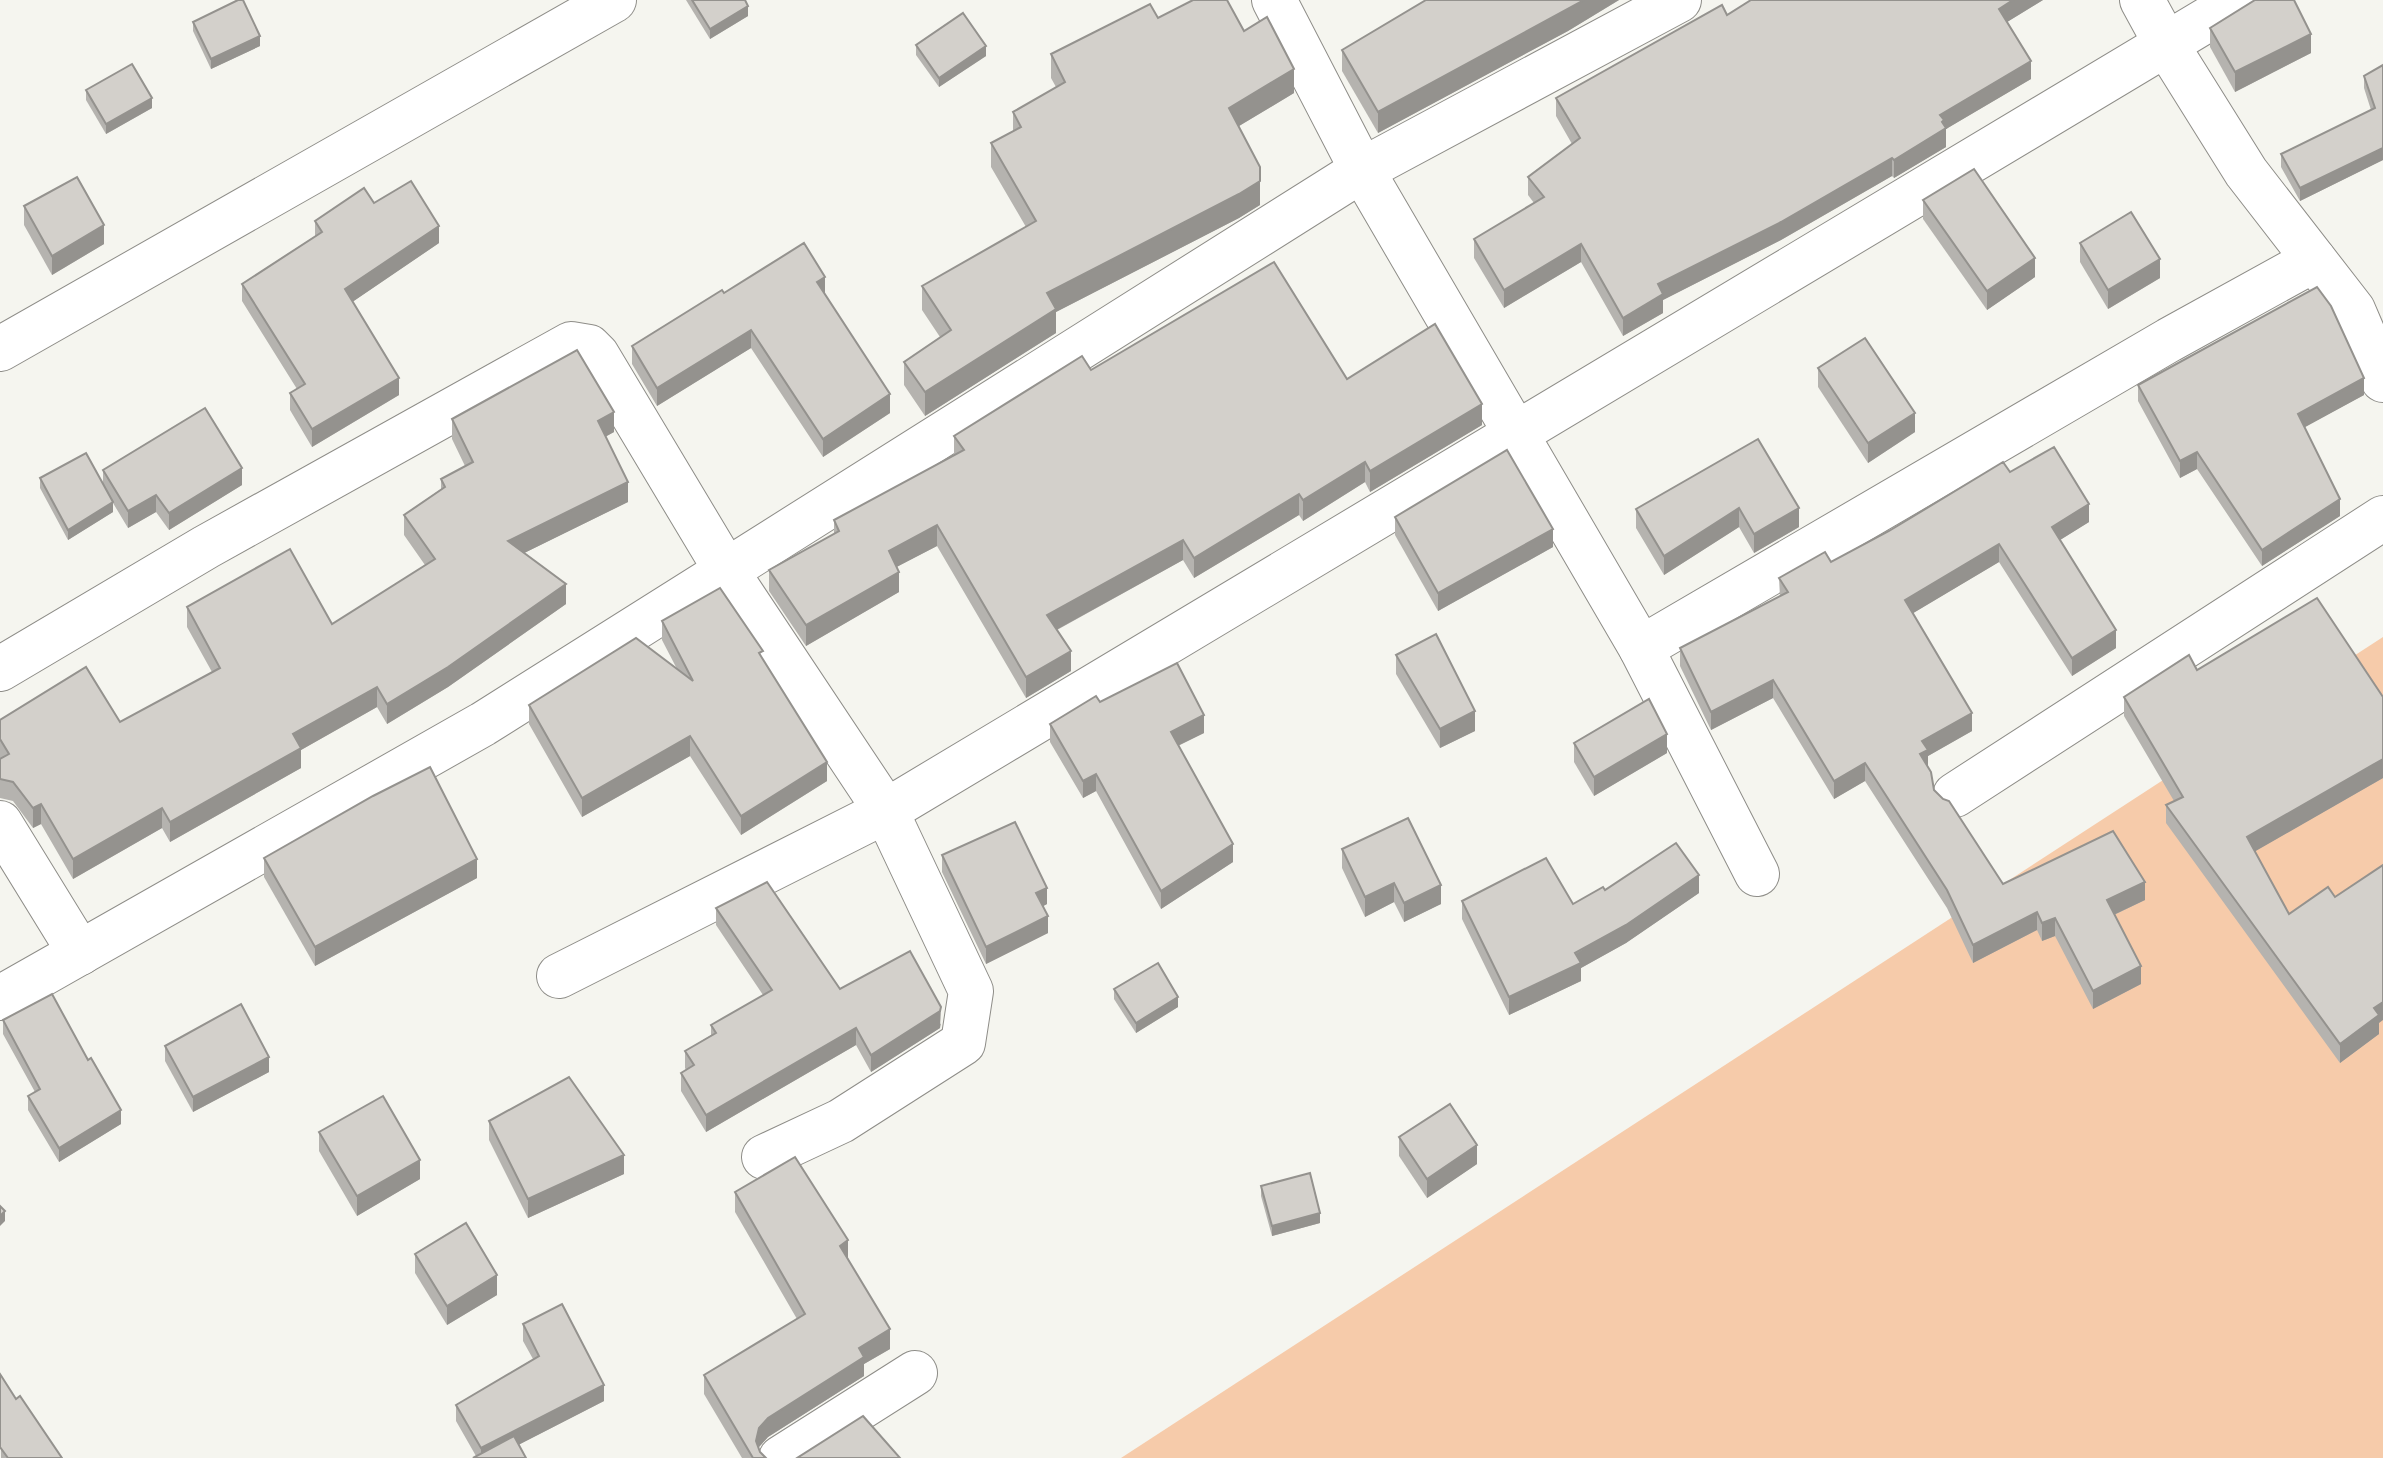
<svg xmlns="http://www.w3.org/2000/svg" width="2383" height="1458" font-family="Barlow,sans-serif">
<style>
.green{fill:#f6cbaa}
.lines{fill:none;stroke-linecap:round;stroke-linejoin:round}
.minor-casing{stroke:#8e8d88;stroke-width:46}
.minor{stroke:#fff;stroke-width:44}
.wall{fill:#b5b3af}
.shaded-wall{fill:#94928e}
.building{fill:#d3d0cb;stroke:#94928e;stroke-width:2}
</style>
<rect width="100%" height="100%" fill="#f5f5ef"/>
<polygon class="green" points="2383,637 2383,1458 1121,1458"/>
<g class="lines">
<defs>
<g id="minor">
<polyline points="1274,0 1362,170 1641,648 1757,874"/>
<polyline points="2142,0 2166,44 2246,172 2353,310 2383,380"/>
<polyline points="0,349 614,0"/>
<polyline points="1641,648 2169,340 2314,260"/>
<polyline points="0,669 206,547 571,344 589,347 597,355 727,572 886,811 971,991 963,1043 841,1121 764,1157"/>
<polyline points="1955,795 2383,518"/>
<polyline points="0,823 80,953"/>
<polyline points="559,976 886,811 2240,0"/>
<polyline points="0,998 483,724 1362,170 1679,0"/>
<polyline points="781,1458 915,1373"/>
</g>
</defs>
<use href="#minor" class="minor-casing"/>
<use href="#minor" class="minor"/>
</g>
<g class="wall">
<polygon points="686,0 745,0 748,16 710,39"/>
<polygon points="1426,0 1619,0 1568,31 1378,133 1342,71 1342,50"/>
<polygon points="2043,0 2007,22 2031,79 1946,129 1946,147 1894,178 1892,176 1781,240 1663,300 1663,313 1623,336 1581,262 1504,308 1474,258 1474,239 1534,203 1528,195 1528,177 1572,144 1556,116 1556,98 1727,15"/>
<polygon points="2253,2 2311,53 2235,92 2210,47 2210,28"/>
<polygon points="1158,18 1244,31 1294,93 1239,126 1260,205 1239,218 1056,312 1056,333 925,416 904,385 904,362 940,337 922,310 922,286 1026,227 991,167 991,143 1013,131 1013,112 1056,87 1051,78 1051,54"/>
<polygon points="193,22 260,46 211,69 193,31"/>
<polygon points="916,45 986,56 939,87 916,55"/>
<polygon points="2383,65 2383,160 2300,201 2281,167 2281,154 2371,110 2364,88 2364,76"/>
<polygon points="86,90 152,108 106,134 86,100"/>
<polygon points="1923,200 2035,277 1987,310 1923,219"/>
<polygon points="24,206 104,244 52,275 24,225"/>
<polygon points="315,221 439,243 352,302 399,395 312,447 290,410 290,393 297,389 242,301 242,284 315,236"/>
<polygon points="2080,243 2160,278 2108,309 2080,262"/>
<polygon points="724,293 825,294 890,413 823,457 751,348 657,406 632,364 632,346"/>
<polygon points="1818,368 1915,432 1868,463 1818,387"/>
<polygon points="1091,370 1347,379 1482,425 1370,492 1365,482 1303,521 1299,515 1194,578 1183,560 1057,630 1071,671 1026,698 937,546 896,567 899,592 806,646 769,591 769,570 834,534 834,520 954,456 954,436"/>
<polygon points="2138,385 2364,395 2304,427 2340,516 2262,566 2197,469 2180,478 2138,401"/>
<polygon points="452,419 614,432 606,436 628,502 524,553 566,604 448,687 387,724 377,707 301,750 301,768 170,842 162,828 73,879 41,824 33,828 13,801 0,798 0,720 120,722 212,672 187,627 187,607 332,624 425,565 404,535 404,515 441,489 441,479 465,466 452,439"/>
<polygon points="1758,439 1799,527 1754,553 1739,527 1664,575 1636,528 1636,509"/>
<polygon points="103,470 242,485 169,530 156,512 128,528 113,503 113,512 68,540 40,488 40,478 103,485"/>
<polygon points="2010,472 2089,522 2060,540 2116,648 2072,676 1999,562 1913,613 1972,731 1928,756 1928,767 1934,790 2003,884 2145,900 2114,915 2141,984 2093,1009 2055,936 2042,941 2037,930 1973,963 1947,908 1865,781 1834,799 1773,698 1711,730 1680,666 1680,648 1780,597 1779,578 1831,562 1889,531"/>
<polygon points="1395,517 1553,547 1438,611 1395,535"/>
<polygon points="662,621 763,659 827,781 741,835 690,756 582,817 529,724 529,705 677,669 662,640"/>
<polygon points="1396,655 1475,731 1440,748 1396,674"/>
<polygon points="2197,670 2383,697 2383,778 2255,851 2289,914 2335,897 2379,1023 2379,1034 2340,1063 2166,823 2166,805 2174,801 2124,716 2124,697"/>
<polygon points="1100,702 1204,733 1178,746 1233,862 1161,909 1096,791 1083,798 1050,742 1050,724"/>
<polygon points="1574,743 1667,753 1594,796 1574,762"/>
<polygon points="1342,849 1441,904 1404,922 1394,902 1365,917 1342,868"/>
<polygon points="942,855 1047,904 1043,906 1048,933 986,964 942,872"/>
<polygon points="264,858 477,878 315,966 264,877"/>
<polygon points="1605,890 1699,893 1626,943 1581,968 1581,981 1509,1015 1462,919 1462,901 1573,904"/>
<polygon points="716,908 840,989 941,1024 940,1028 871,1072 856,1045 706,1132 681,1091 681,1073 686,1070 685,1068 685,1051 711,1035 711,1025 763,995 716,925"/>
<polygon points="1114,989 1178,1007 1136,1033 1114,999"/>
<polygon points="3,1020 121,1124 59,1162 28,1110 28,1096 35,1092 3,1034"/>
<polygon points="165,1046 269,1072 193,1112 165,1061"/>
<polygon points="489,1121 624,1174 528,1218 489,1140"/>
<polygon points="319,1132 420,1179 357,1216 319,1151"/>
<polygon points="1399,1137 1477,1164 1427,1198 1399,1156"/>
<polygon points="1261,1186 1320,1223 1272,1236 1261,1196"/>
<polygon points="735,1192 848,1258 890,1349 864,1364 864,1376 768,1437 758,1448 760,1452 766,1458 742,1458 704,1394 704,1375 797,1319 735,1212"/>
<polygon points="415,1254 497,1295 447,1325 415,1273"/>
<polygon points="523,1324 604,1401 518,1445 476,1456 456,1421 456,1405 533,1359 523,1341"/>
<polygon points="0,1374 16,1399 62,1458 1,1458"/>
</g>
<g class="shaded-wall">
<polygon points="1584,0 1619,0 1568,31 1378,133 1378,112"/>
<polygon points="2013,0 2043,0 1999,27 1999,9"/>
<polygon points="748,6 748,16 710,39 710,29"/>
<polygon points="2311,34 2311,53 2235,92 2235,72"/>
<polygon points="260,36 260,46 211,69 211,59"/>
<polygon points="986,46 986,56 939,87 939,78"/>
<polygon points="2031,61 2031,79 1946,129 1946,147 1894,178 1894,160 1940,115"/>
<polygon points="1294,69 1294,93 1229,132 1229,108"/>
<polygon points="152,98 152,108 106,134 106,124"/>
<polygon points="2383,148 2383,160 2300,201 2300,188"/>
<polygon points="1892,158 1892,176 1781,240 1663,300 1663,313 1623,336 1623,318 1658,284"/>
<polygon points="1260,181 1260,205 1239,218 1056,312 1056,333 925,416 925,392 1047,293"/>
<polygon points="104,225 104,244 52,275 52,256"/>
<polygon points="439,226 439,243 345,307 345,289"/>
<polygon points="1581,244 1581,262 1504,308 1504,290"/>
<polygon points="2035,258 2035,277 1987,310 1987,291"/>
<polygon points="2160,259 2160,278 2108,309 2108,290"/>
<polygon points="825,277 825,295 817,282"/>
<polygon points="751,330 751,348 657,406 657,388"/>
<polygon points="399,378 399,395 312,447 312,429"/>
<polygon points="2364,378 2364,395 2298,431 2298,414"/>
<polygon points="890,394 890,413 823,457 823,439"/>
<polygon points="1482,404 1482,425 1370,492 1370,471"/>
<polygon points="614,412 614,432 598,441 598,421"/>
<polygon points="1915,413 1915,432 1868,463 1868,443"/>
<polygon points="2197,452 2197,469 2180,478 2180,461"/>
<polygon points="1365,462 1365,482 1303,521 1303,500"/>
<polygon points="242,468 242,485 169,530 169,513"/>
<polygon points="628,482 628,502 508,561 508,541"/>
<polygon points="1299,494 1299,515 1194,578 1194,558"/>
<polygon points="156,495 156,512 128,528 128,511"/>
<polygon points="2340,499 2340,516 2262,566 2262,550"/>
<polygon points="113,502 113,512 68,540 68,530"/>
<polygon points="2089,504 2089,522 2052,545 2052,527"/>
<polygon points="1739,508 1739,527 1664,575 1664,556"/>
<polygon points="1799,508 1799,527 1754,553 1754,534"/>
<polygon points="937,525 937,546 889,571 889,551"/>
<polygon points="1553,529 1553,547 1438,611 1438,593"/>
<polygon points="1183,540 1183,560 1047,635 1047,615"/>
<polygon points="1999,544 1999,562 1905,618 1905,600"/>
<polygon points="899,572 899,592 806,646 806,625"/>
<polygon points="566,584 566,604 448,687 387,724 387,704"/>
<polygon points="2116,630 2116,648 2072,676 2072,658"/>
<polygon points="1071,651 1071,671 1026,698 1026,677"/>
<polygon points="1773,680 1773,698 1711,730 1711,712"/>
<polygon points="377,687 377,707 301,750 301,768 170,842 170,822 293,734"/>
<polygon points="1475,711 1475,731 1440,748 1440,729"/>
<polygon points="1972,713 1972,731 1928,756 1928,768 1920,754 1922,741"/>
<polygon points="1204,715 1204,733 1171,749 1171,732"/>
<polygon points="1667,734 1667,753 1594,796 1594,777"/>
<polygon points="690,736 690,756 582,817 582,798"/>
<polygon points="2383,759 2383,778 2247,856 2247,837"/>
<polygon points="827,762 827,781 741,835 741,816"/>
<polygon points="1865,763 1865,781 1834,799 1834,781"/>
<polygon points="1096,774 1096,791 1083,798 1083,781"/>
<polygon points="41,804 41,824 33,828 33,808"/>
<polygon points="162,808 162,828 73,879 73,859"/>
<polygon points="1233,844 1233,862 1161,909 1161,891"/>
<polygon points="477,859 477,878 315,966 315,947"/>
<polygon points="1699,875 1699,893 1626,943 1581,968 1581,981 1509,1015 1509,997"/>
<polygon points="2145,882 2145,900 2107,918 2107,900"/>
<polygon points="1394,883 1394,902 1365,917 1365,897"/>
<polygon points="1441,885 1441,904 1404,922 1404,903"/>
<polygon points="1047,888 1047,904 1036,910 1036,893"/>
<polygon points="2037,912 2037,930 1973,963 1973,945"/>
<polygon points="1048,916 1048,933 986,964 986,947"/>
<polygon points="2055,918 2055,936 2042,941 2042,923"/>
<polygon points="2141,966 2141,984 2093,1009 2093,991"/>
<polygon points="1178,997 1178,1007 1136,1033 1136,1023"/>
<polygon points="2383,1002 2383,1020 2379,1023 2379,1034 2340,1063 2340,1044 2374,1008"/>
<polygon points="941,1007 940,1028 871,1072 871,1055"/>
<polygon points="856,1028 856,1045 706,1132 706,1115"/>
<polygon points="269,1057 269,1072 193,1112 193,1097"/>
<polygon points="121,1110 121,1124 59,1162 59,1148"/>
<polygon points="1477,1145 1477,1164 1427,1198 1427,1179"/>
<polygon points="624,1155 624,1174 528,1218 528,1199"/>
<polygon points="420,1160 420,1179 357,1216 357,1196"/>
<polygon points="5,1211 5,1221 0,1226 0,1216"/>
<polygon points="1320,1213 1320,1223 1272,1236 1272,1226"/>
<polygon points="848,1240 848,1259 840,1246"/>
<polygon points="497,1275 497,1295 447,1325 447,1306"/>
<polygon points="890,1329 890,1349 864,1364 864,1376 768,1437 759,1447 756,1441 759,1428 768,1418 859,1348"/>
<polygon points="604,1385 604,1401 493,1458 481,1458 481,1448"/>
</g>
<g class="building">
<polygon points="238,0 243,0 260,36 211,59 193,22"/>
<polygon points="692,0 745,0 748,6 710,29"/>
<polygon points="1193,0 1227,0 1244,31 1267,17 1294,69 1229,108 1260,167 1260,181 1239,194 1047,293 1056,309 925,392 904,362 951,330 922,286 1036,221 991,143 1021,127 1013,112 1065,82 1051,54 1150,4 1158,18"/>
<polygon points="1426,0 1584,0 1378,112 1342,50"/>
<polygon points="1751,0 2013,0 1999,9 2031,61 1940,115 1944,120 1942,122 1946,128 1894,160 1892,158 1781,222 1658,284 1663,294 1623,318 1581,244 1504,290 1474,239 1544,197 1528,177 1580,138 1556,98 1722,5 1727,15"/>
<polygon points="2255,0 2294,0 2311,34 2235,72 2210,28"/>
<polygon points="963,13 986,46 939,78 916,45"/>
<polygon points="132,64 152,98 106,124 86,90"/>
<polygon points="2383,65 2383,148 2300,188 2281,154 2375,108 2364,76"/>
<polygon points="1974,169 2035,258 1987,291 1923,200"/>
<polygon points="77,177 104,225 52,256 24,206"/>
<polygon points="411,181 439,226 345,289 399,378 312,429 290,393 305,384 242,284 322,232 315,221 364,188 374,203"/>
<polygon points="2131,212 2160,259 2108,290 2080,243"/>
<polygon points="804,243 825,277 817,282 890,394 823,439 751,330 657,388 632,346 722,290 724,293"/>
<polygon points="1274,262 1347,379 1435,324 1482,404 1370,471 1365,462 1303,500 1299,494 1194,558 1183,540 1047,615 1071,651 1026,677 937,525 889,551 899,572 806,625 769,570 839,531 834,520 964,450 954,436 1082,356 1091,370"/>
<polygon points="2317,287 2331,306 2364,378 2298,414 2340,499 2262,550 2197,452 2180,461 2138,385"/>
<polygon points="1865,338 1915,413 1868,443 1818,368"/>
<polygon points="577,350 614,412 598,421 628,482 508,541 566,584 448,667 387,704 377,687 293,734 301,748 170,822 162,808 73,859 41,804 33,808 13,782 0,779 0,759 9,754 0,739 0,720 86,667 120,722 220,668 187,607 290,549 332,624 435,559 404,515 445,487 441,479 473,462 452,419"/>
<polygon points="205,408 242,468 169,513 156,495 128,511 103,470"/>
<polygon points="1758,439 1799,508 1754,534 1739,508 1664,556 1636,509"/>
<polygon points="2054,447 2089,504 2052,527 2116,630 2072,658 1999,544 1905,600 1972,713 1922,741 1928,750 1920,754 1931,772 1934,790 1943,799 1949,801 2003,884 2113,831 2145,882 2107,900 2141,966 2093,991 2055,918 2042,923 2037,912 1973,945 1947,890 1865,763 1834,781 1773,680 1711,712 1680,648 1788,592 1779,578 1825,552 1831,562 1889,531 2003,462 2010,472"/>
<polygon points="1507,450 1553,529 1438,593 1395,517"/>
<polygon points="86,453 113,502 68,530 40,478"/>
<polygon points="720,588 763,651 759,653 827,762 741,816 690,736 582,798 529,705 636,638 693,681 662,621"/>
<polygon points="2317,598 2383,697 2383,759 2247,837 2289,914 2328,887 2335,897 2383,865 2383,1002 2374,1008 2379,1015 2340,1044 2166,805 2183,797 2124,697 2189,655 2197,670"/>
<polygon points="1436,634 1475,711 1440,729 1396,655"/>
<polygon points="1177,663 1204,715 1171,732 1233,844 1161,891 1096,774 1083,781 1050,724 1096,696 1100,702"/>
<polygon points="1649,699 1667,734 1594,777 1574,743"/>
<polygon points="430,767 477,859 315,947 264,858 373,796"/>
<polygon points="1408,818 1441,885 1404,903 1394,883 1365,897 1342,849"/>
<polygon points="1015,822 1047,888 1036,893 1048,916 986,947 942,855"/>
<polygon points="1676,843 1699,875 1626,925 1575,953 1581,963 1509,997 1462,901 1546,858 1573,904 1603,887 1605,890"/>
<polygon points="767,882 840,989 910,951 941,1007 940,1011 871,1055 856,1028 706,1115 681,1073 694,1065 685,1051 716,1033 711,1025 772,990 716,908"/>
<polygon points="1158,963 1178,997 1136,1023 1114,989"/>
<polygon points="52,994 88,1060 91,1058 121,1110 59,1148 28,1096 40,1089 3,1020"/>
<polygon points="241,1004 269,1057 193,1097 165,1046"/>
<polygon points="569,1077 624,1155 528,1199 489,1121"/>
<polygon points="383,1096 420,1160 357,1196 319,1132"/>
<polygon points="1450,1104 1477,1145 1427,1179 1399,1137"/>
<polygon points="795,1157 848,1240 840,1246 890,1329 859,1348 864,1357 768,1418 759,1428 756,1441 760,1452 766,1458 753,1458 704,1375 805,1314 735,1192"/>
<polygon points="1310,1173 1320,1213 1272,1226 1261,1186"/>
<polygon points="0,1206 5,1211 0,1216"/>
<polygon points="466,1223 497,1275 447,1306 415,1254"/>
<polygon points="562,1304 604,1385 481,1448 456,1405 539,1356 523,1324"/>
<polygon points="0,1374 16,1399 20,1396 62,1458 8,1458 0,1447"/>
<polygon points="863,1416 900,1458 797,1458"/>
<polygon points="514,1436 526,1458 473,1458"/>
</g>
</svg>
